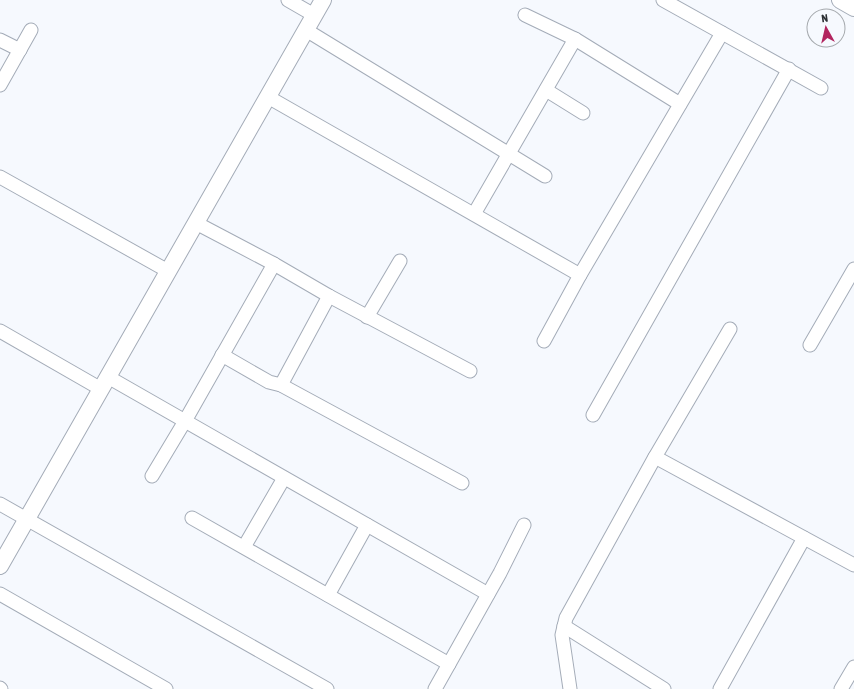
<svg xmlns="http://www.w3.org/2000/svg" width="854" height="689" font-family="'Asap Condensed',sans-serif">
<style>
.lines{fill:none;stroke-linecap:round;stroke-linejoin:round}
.minor-casing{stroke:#a4acb8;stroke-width:15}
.tertiary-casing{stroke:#a4acb8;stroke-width:18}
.minor{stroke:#fff;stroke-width:13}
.tertiary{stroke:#fff;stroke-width:16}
</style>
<rect width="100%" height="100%" fill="#f6f9fe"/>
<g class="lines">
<defs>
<g id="minor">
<polyline points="288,0 314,15"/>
<polyline points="663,0 821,88"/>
<polyline points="525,15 575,39 680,104"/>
<polyline points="306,30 545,176"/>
<polyline points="0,40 20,50"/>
<polyline points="0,85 31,30"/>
<polyline points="546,90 583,113"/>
<polyline points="268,97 580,275"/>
<polyline points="0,177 168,271"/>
<polyline points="474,214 575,39"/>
<polyline points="196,223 274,264 329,296 470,371"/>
<polyline points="367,317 400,261"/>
<polyline points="0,331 101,389"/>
<polyline points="544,341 580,275 722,33"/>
<polyline points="810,345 854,269"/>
<polyline points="222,355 269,382 281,385 462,483"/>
<polyline points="108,377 488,594"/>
<polyline points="281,385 329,296"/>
<polyline points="593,415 789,69"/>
<polyline points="655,457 854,565"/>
<polyline points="152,476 185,421 274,264"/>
<polyline points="0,504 327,689"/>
<polyline points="192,518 449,664"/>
<polyline points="244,547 284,478"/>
<polyline points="0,594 166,689"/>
<polyline points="328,595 367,525"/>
<polyline points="564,626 664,689"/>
<polyline points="0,688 1,689"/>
<polyline points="435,689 500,573 524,525"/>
<polyline points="570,689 562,635 566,618 655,457 730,329"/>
<polyline points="720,689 804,538"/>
<polyline points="841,689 854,667"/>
</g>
<g id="tertiary">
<polyline points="840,0 854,8"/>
<polyline points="0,566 323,0"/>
</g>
</defs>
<use href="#minor" class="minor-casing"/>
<use href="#tertiary" class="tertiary-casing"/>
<use href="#minor" class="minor"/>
<use href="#tertiary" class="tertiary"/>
</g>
<g transform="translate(826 28) rotate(352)"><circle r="19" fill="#f6f9fe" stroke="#a5a9ad"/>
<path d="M0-3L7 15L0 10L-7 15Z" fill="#b2255f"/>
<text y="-6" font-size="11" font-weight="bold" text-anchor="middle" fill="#2c3034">N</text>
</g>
</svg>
